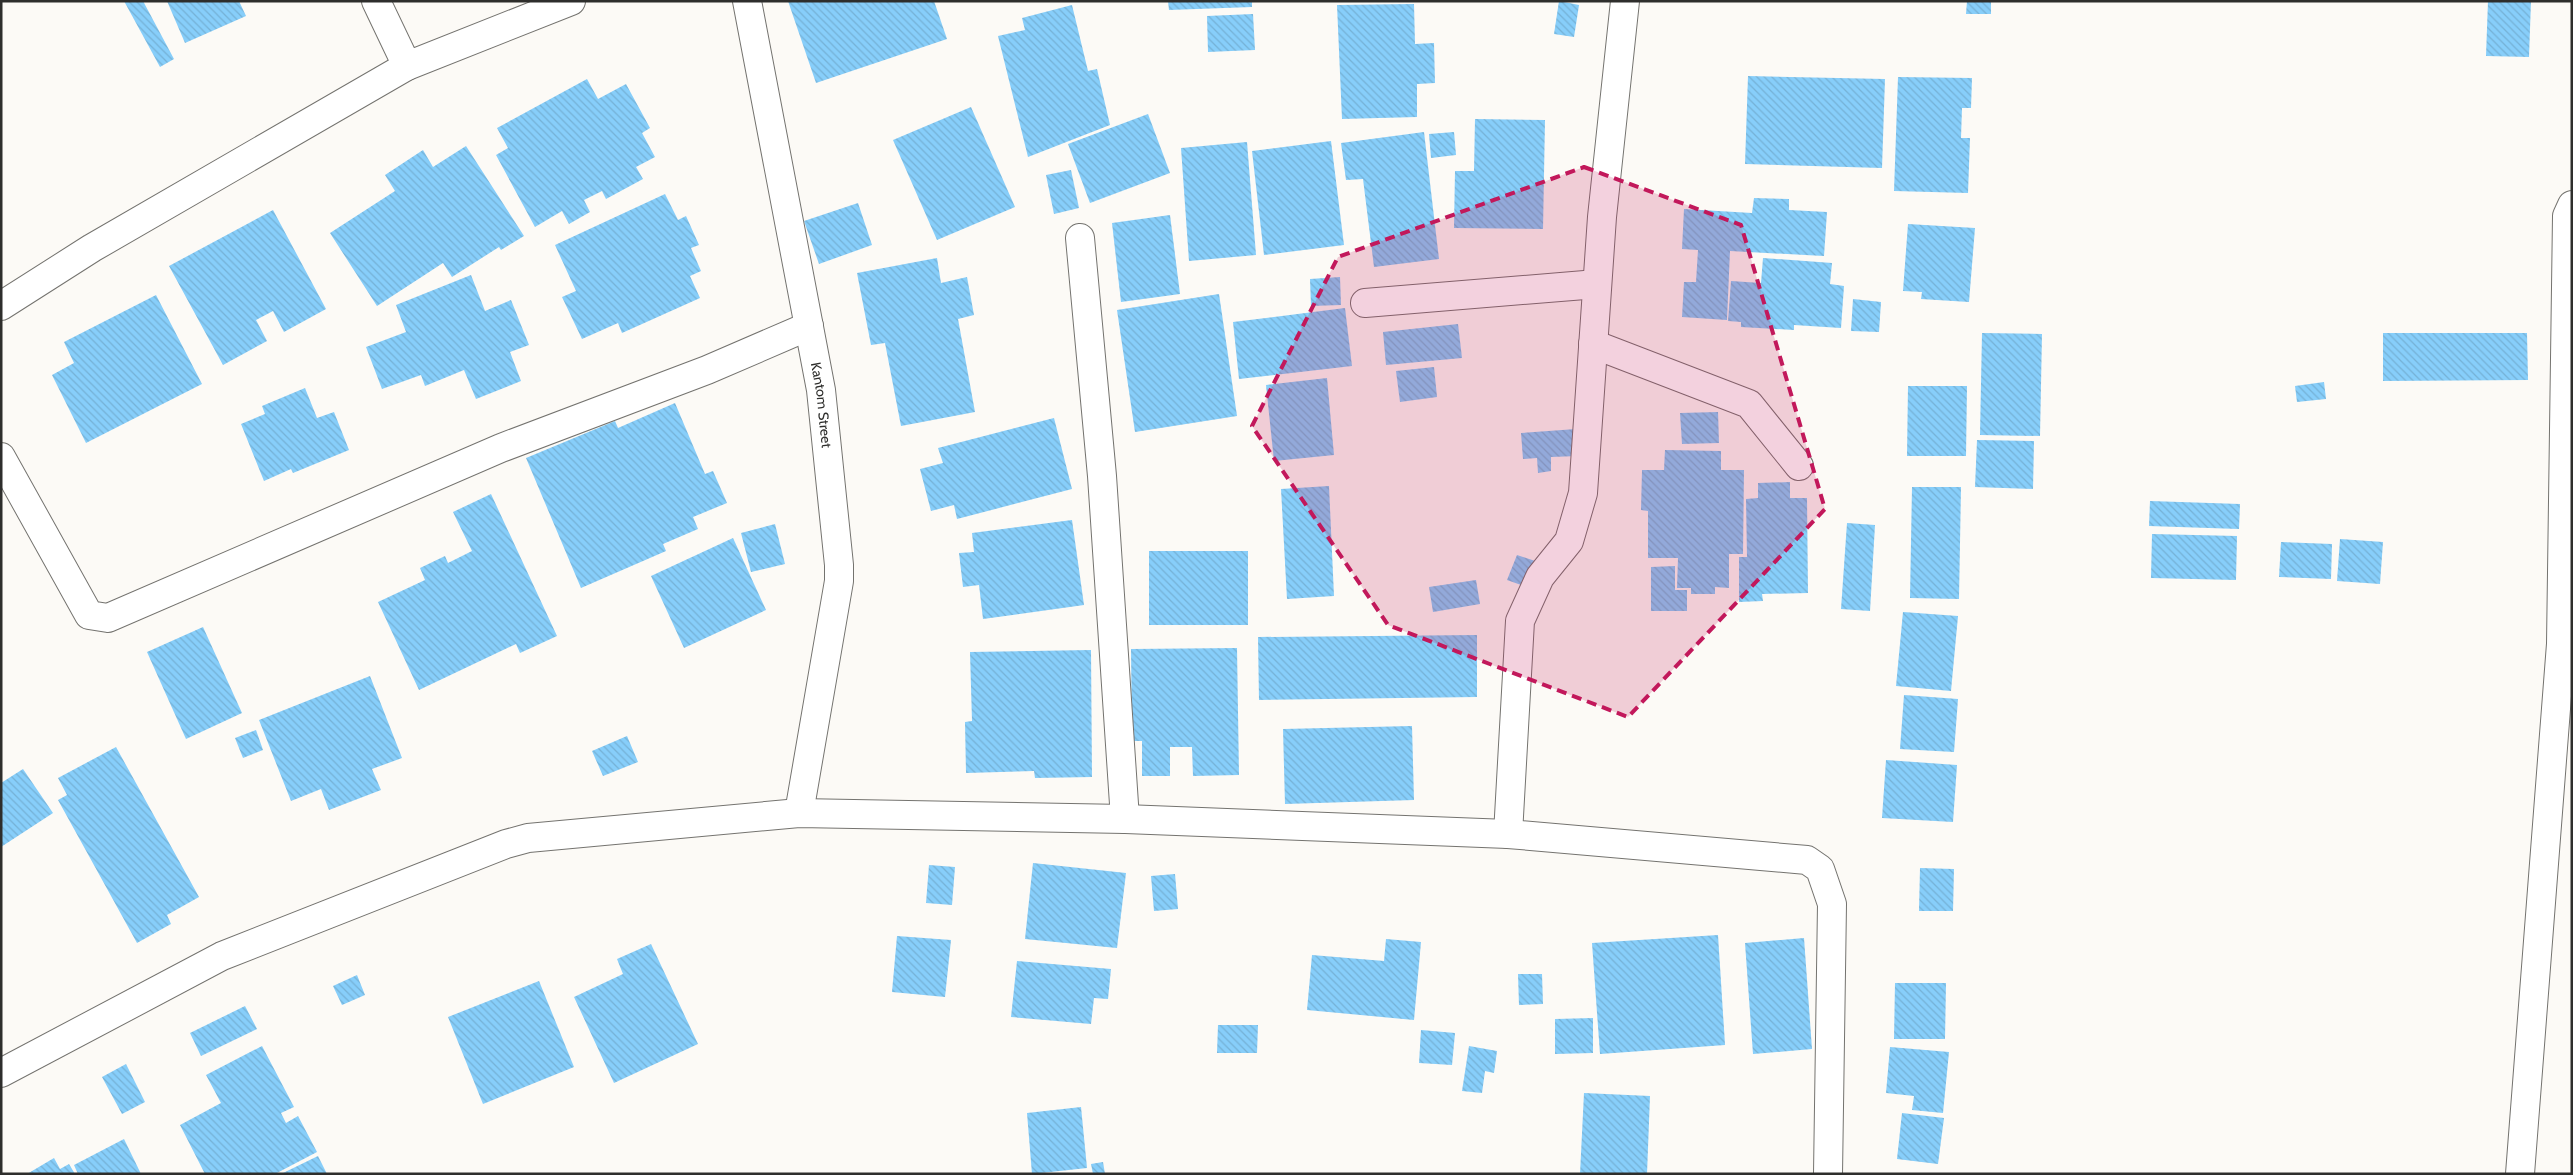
<svg xmlns="http://www.w3.org/2000/svg" width="2573" height="1175" font-family="Cabin,sans-serif">
<style>
.building{fill:url(#building-back-hatch)}
.lines{fill:none;stroke-linecap:round;stroke-linejoin:round}
.minor-casing{stroke:#74736f;stroke-width:30}
.minor{stroke:#fff;stroke-width:28}
.marked{fill:#c2185b;fill-opacity:0.2;stroke:#c2185b;stroke-width:4;stroke-dasharray:10 6;stroke-linejoin:round}
.labels{text-anchor:middle;dominant-baseline:central;stroke-width:5;stroke-linejoin:round;paint-order:stroke}
.street-label{font-size:14px;fill:#2e2e2c;stroke:#fcfaf6}
</style>
<defs>
<pattern id="building-back-hatch" width="6" height="6" patternUnits="userSpaceOnUse" patternTransform="scale(1.25)"><rect width="6" height="6" fill="#87cefa"/><path d="M-1 5l2 2M0 0l6 6M5-1l2 2" fill="none" stroke="#75b1d6"/></pattern>
</defs>
<rect width="100%" height="100%" fill="#fcfaf6"/>
<g class="building">
<polygon points="124,1 143,1 174,59 160,67"/>
<polygon points="167,1 239,1 246,16 185,43"/>
<polygon points="788,1 934,1 947,39 816,83"/>
<polygon points="1168,1 1252,1 1252,7 1169,10"/>
<polygon points="1559,1 1579,5 1574,37 1554,34"/>
<polygon points="1967,1 1991,1 1991,14 1966,14"/>
<polygon points="2488,1 2531,1 2529,57 2486,56"/>
<polygon points="1414,4 1415,44 1434,43 1435,83 1417,84 1417,117 1342,119 1337,5"/>
<polygon points="1072,5 1088,71 1097,69 1110,125 1028,157 998,36 1025,30 1022,18"/>
<polygon points="1253,14 1255,50 1208,52 1207,16"/>
<polygon points="1748,76 1885,79 1882,168 1745,164"/>
<polygon points="1898,77 1972,78 1971,108 1962,108 1961,138 1970,138 1968,193 1894,191"/>
<polygon points="587,79 598,99 626,84 650,128 642,133 655,157 636,167 643,179 606,199 602,191 584,200 590,212 569,224 562,211 535,227 496,155 508,148 497,128"/>
<polygon points="971,107 1015,207 937,240 893,140"/>
<polygon points="1148,114 1170,173 1090,203 1068,144"/>
<polygon points="1475,119 1545,120 1543,229 1454,228 1455,171 1474,171"/>
<polygon points="1424,132 1439,259 1374,267 1363,179 1346,180 1341,143"/>
<polygon points="1454,132 1456,155 1431,158 1429,134"/>
<polygon points="1331,141 1344,245 1264,255 1252,151"/>
<polygon points="1247,142 1256,255 1189,261 1181,148"/>
<polygon points="466,146 524,236 501,250 499,247 452,277 443,263 377,306 330,233 395,191 385,175 423,150 433,167"/>
<polygon points="1071,170 1079,208 1054,214 1046,175"/>
<polygon points="665,194 678,220 686,216 699,245 691,248 701,271 690,276 700,298 622,333 618,323 582,339 562,297 576,291 555,245"/>
<polygon points="1754,198 1789,199 1789,210 1827,212 1824,256 1730,251 1727,320 1682,317 1684,282 1696,282 1698,250 1682,249 1684,209 1752,213"/>
<polygon points="858,203 872,245 819,264 804,221"/>
<polygon points="273,210 326,309 284,332 273,311 256,320 267,341 223,365 169,266"/>
<polygon points="1170,215 1180,294 1121,302 1112,223"/>
<polygon points="1908,224 1975,228 1969,302 1921,299 1922,292 1903,291"/>
<polygon points="937,258 941,283 967,277 974,315 958,319 975,412 901,426 885,343 871,345 857,273"/>
<polygon points="1763,258 1832,263 1830,284 1844,286 1841,328 1794,325 1794,330 1741,327 1741,322 1728,321 1731,281 1761,283"/>
<polygon points="471,275 485,311 511,300 529,345 510,352 521,381 476,399 464,370 425,386 421,375 382,389 366,347 406,332 396,305"/>
<polygon points="1340,277 1341,305 1311,306 1310,279"/>
<polygon points="1219,294 1237,416 1135,432 1117,310"/>
<polygon points="156,295 202,384 86,443 52,375 74,363 64,342"/>
<polygon points="1853,299 1881,302 1879,332 1851,331"/>
<polygon points="1345,308 1352,366 1239,379 1233,322"/>
<polygon points="1458,324 1462,358 1386,365 1383,332"/>
<polygon points="1982,333 2042,334 2040,436 1980,435"/>
<polygon points="2383,333 2527,333 2528,380 2383,381"/>
<polygon points="1434,367 1437,397 1400,402 1396,371"/>
<polygon points="1327,378 1334,455 1274,461 1266,385"/>
<polygon points="2324,382 2326,399 2297,402 2295,386"/>
<polygon points="1908,386 1967,386 1966,456 1907,456"/>
<polygon points="305,388 317,418 334,412 349,450 293,473 291,469 264,481 241,424 265,414 262,406"/>
<polygon points="675,403 705,474 713,471 727,503 693,517 698,529 663,544 666,551 581,588 526,458 615,421 618,428"/>
<polygon points="1718,412 1719,443 1682,444 1680,413"/>
<polygon points="1054,418 1072,489 957,519 954,505 931,511 920,469 943,463 938,448"/>
<polygon points="1576,429 1578,456 1551,457 1551,471 1538,473 1537,458 1523,459 1521,433"/>
<polygon points="1977,440 2034,441 2033,489 1975,487"/>
<polygon points="1665,450 1721,451 1721,470 1744,470 1743,554 1729,554 1729,588 1715,587 1715,594 1691,594 1691,588 1677,588 1678,558 1648,558 1648,511 1641,510 1642,470 1664,470"/>
<polygon points="1790,482 1790,498 1807,498 1808,593 1762,594 1763,601 1739,602 1739,557 1747,557 1746,499 1758,498 1758,483"/>
<polygon points="1329,486 1334,596 1287,599 1281,489"/>
<polygon points="1912,487 1961,487 1959,599 1910,598"/>
<polygon points="491,494 557,636 520,653 516,644 419,690 378,602 425,580 420,568 445,556 448,563 472,551 453,512"/>
<polygon points="2150,501 2240,504 2239,529 2149,526"/>
<polygon points="1072,520 1084,605 983,619 979,585 963,587 959,553 974,552 972,533"/>
<polygon points="1847,523 1875,525 1870,611 1841,609"/>
<polygon points="775,524 785,564 751,572 741,533"/>
<polygon points="2152,534 2237,536 2236,580 2151,578"/>
<polygon points="733,538 766,610 684,648 651,576"/>
<polygon points="2340,539 2383,542 2380,584 2337,581"/>
<polygon points="2281,542 2332,544 2331,579 2279,577"/>
<rect x="1149" y="551" width="99" height="74"/>
<polygon points="1517,555 1541,563 1532,589 1507,580"/>
<polygon points="1675,566 1675,590 1687,590 1687,611 1651,611 1651,567"/>
<polygon points="1476,580 1480,604 1433,612 1429,587"/>
<polygon points="1903,612 1958,616 1951,691 1896,686"/>
<polygon points="203,627 242,713 186,739 147,652"/>
<polygon points="1477,635 1477,697 1259,700 1258,637"/>
<polygon points="1237,648 1239,775 1193,776 1192,747 1170,747 1170,776 1142,776 1142,741 1132,741 1131,649"/>
<polygon points="1091,650 1092,777 1035,778 1034,771 966,773 965,722 972,721 970,652"/>
<polygon points="370,676 402,758 372,769 381,790 329,810 321,789 291,801 259,720"/>
<polygon points="1904,695 1958,699 1954,752 1900,749"/>
<polygon points="1412,726 1414,800 1285,804 1283,729"/>
<polygon points="256,730 263,750 243,758 235,738"/>
<polygon points="627,736 638,762 603,776 592,751"/>
<polygon points="116,747 199,897 167,915 171,924 137,943 58,800 67,795 58,778"/>
<polygon points="1886,760 1957,765 1953,822 1882,818"/>
<polygon points="23,769 53,813 1,847 1,783"/>
<polygon points="1033,863 1126,873 1117,948 1025,939"/>
<polygon points="929,865 955,867 952,905 926,903"/>
<polygon points="1920,868 1954,869 1953,911 1919,911"/>
<polygon points="1175,874 1178,909 1154,911 1151,876"/>
<polygon points="1718,935 1725,1045 1600,1054 1592,943"/>
<polygon points="897,936 951,940 945,997 892,992"/>
<polygon points="1804,938 1812,1049 1753,1054 1745,943"/>
<polygon points="1386,939 1421,942 1414,1020 1307,1010 1312,955 1384,961"/>
<polygon points="651,944 698,1044 614,1083 574,997 623,974 617,959"/>
<polygon points="1017,961 1111,969 1108,999 1094,998 1091,1024 1011,1017"/>
<polygon points="1518,974 1542,974 1543,1004 1519,1005"/>
<polygon points="357,975 365,995 342,1005 333,986"/>
<polygon points="539,981 574,1067 483,1104 448,1017"/>
<polygon points="1895,983 1946,983 1945,1039 1894,1039"/>
<polygon points="245,1006 257,1029 201,1056 190,1033"/>
<polygon points="1593,1018 1593,1053 1555,1054 1555,1019"/>
<polygon points="1218,1025 1258,1025 1257,1053 1217,1053"/>
<polygon points="1421,1030 1455,1033 1452,1065 1419,1063"/>
<polygon points="262,1046 294,1107 281,1113 286,1123 298,1116 317,1152 275,1174 205,1174 180,1125 221,1103 206,1075"/>
<polygon points="1469,1046 1497,1051 1494,1073 1485,1071 1482,1093 1462,1091"/>
<polygon points="1890,1047 1949,1052 1943,1113 1912,1110 1914,1096 1886,1093"/>
<polygon points="126,1064 145,1102 122,1114 102,1077"/>
<polygon points="1584,1093 1650,1096 1647,1174 1580,1174"/>
<polygon points="1081,1107 1087,1168 1032,1174 1027,1113"/>
<polygon points="1902,1113 1944,1118 1938,1164 1897,1159"/>
<polygon points="124,1139 141,1174 78,1174 74,1165"/>
<polygon points="318,1156 327,1174 281,1174"/>
<polygon points="54,1158 60,1169 69,1164 75,1174 27,1174"/>
<polygon points="1103,1162 1105,1174 1093,1174 1091,1164"/>
</g>
<g class="lines">
<defs>
<g id="minor">
<polyline points="376,1 407,66 571,1"/>
<path id="s1" d="M747 1 821 390 839 565V581L799 813"/>
<polyline points="1080,238 1102,476 1125,819"/>
<polyline points="1365,303 1597,284"/>
<polyline points="1,306 92,248 407,66"/>
<polyline points="1593,344 1749,404 1799,466"/>
<polyline points="1,457 89,615 108,618 501,448 707,370 809,326"/>
<polyline points="1508,834 1520,621 1540,577 1569,541 1583,493 1602,217 1625,1"/>
<polyline points="1,1073 222,956 506,844 528,838 799,813 1125,819 1508,834 1807,860 1820,869 1832,904 1828,1174"/>
<polyline points="2520,1174 2561,644 2567,216 2572,205"/>
</g>
</defs>
<use href="#minor" class="minor-casing"/>
<use href="#minor" class="minor"/>
</g>
<path class="marked" d="M1584 167 1741 225 1825 509 1628 717 1388 625 1252 426 1338 257Z"/>
<g class="labels">
<g class="street-label">
<text stroke="none"><textPath href="#s1" startOffset="411">Kantom Street</textPath></text>
</g>
</g>
<rect width="2573" height="1175" fill="none" stroke="#2e2e2c" stroke-width="5"/>
</svg>
